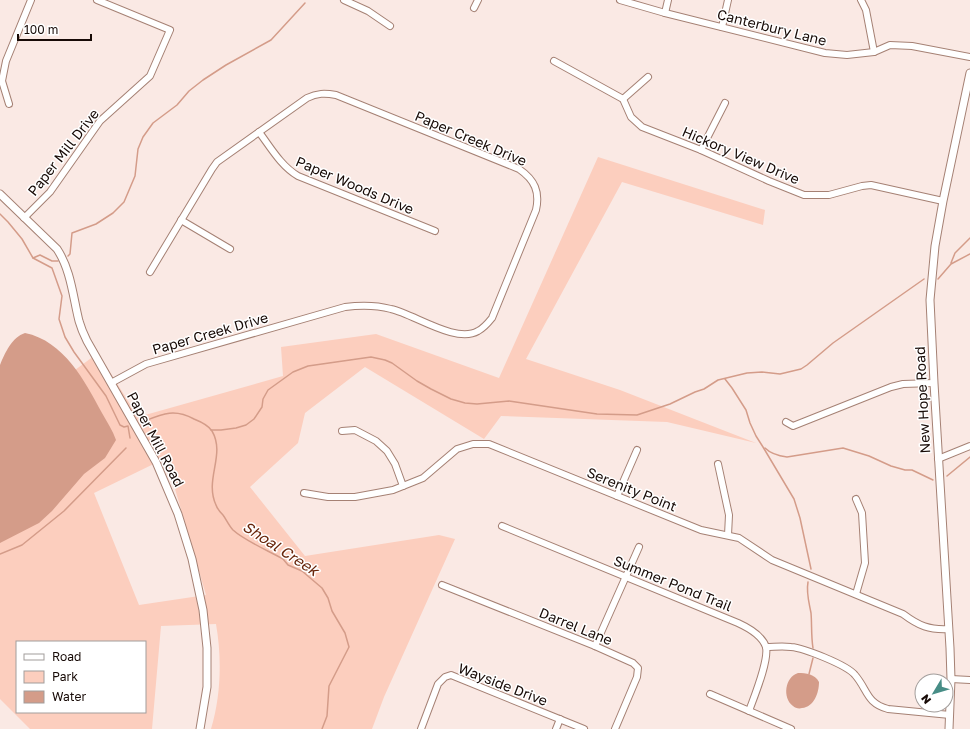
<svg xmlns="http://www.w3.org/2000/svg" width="970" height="729" font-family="'Golos Text',sans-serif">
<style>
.green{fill:#fccebe;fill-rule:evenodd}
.water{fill:#d49c89}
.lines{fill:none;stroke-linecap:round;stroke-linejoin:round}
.stream{stroke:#d49c89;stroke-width:1.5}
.minor-casing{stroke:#a58174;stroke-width:8}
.tertiary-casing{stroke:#a58174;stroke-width:9}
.minor{stroke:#fff;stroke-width:6}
.tertiary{stroke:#fff;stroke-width:7}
.labels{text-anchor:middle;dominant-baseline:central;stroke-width:3;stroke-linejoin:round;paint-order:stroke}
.street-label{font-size:14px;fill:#170a06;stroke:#fff}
.water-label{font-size:15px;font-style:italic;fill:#68250a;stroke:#fff}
</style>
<rect width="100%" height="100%" fill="#fae9e4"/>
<path class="green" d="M598 157 765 210 763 225 622 182 526 359 620 390 756 443 667 422 501 416 484 439 365 367 305 413 298 443 250 487 305 556 439 535 455 539 384 697 372 729H211C221 696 222 658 216 624L161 626 152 729H30L0 699V463L75 370 98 353 138 417 283 376 281 347 376 334 499 378ZM166 458 206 595 139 605 94 493ZM17 642H145V712H17Z"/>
<g class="water">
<path d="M25 333C64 341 85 381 102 413 107 422 113 431 116 440L105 458 84 474 52 511 39 523 0 543V365C5 353 12 337 25 333Z"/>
<path d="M798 673C806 673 815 674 819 682 819 693 814 707 802 708 799 709 795 708 793 706 782 698 785 677 798 673Z"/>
</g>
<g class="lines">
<g class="stream">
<polyline points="0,214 8,222 22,239 33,258 52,268 62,296 59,319 65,337 74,352 106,396 120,425 124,427 128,426 130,438"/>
<polyline points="68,256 70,254 72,233 96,224 113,213 124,202 135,176 138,149 143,137 153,123 177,105 189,91 203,80 226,65 271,40 305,3"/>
<polyline points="33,258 40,255 52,261 58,261"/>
<polyline points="951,263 955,253 970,238"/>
<polyline points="938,279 951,264 970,254"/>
<polyline points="725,379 732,388 746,410 750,423 756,436 763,447 794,499 800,518 811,569"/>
<path d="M142 422C162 414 174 408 194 419 199 421 209 426 212 431 226 455 204 479 216 505 217 508 220 512 223 515 226 519 229 526 233 530 245 541 269 551 283 559L288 565 302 571 322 588 328 598 332 611 345 633 349 647 329 686 327 716 322 729"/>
<polyline points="211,430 221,430 236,428 246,425 254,419 262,407 263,399 268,390 293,372 308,366 371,357 385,360 392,363 417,381 431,389 451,399 465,403 477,404 509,401 597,414 637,415 670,404 695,392 704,389 718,380 747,373 762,372 780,374 801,369 807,365 833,343 924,279"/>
<path d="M765 448C771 454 779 456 787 457L843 448 869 456 891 466 905 470H912L933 480"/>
<polyline points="947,476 970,457"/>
<polyline points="0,554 22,545 64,511 126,448"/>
<path d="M808 582C806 593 809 602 811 613 812 624 811 636 813 648"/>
<polyline points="809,674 813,658"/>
</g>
<defs>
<g id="minor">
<polyline points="344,0 368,11 390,26"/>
<polyline points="620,0 665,13 825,53 847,55 874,52 890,45 912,46 970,57"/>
<polyline points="861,0 866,10 874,52"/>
<polyline points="474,8 478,0"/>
<polyline points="665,13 668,0"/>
<polyline points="722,27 728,0"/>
<polyline points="554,61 623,99 631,117 642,127 701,150 769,181 804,195 829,195 862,186 871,185 943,201"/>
<polyline points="623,99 648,77"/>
<polyline points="9,104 2,81 6,61 31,0"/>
<path d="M259 132C271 148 281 166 298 176L435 231"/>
<polyline points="701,150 725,103"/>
<polyline points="24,218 50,192 100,121 150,76 170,30 97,0"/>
<polyline points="181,220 230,249"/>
<path d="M111 383 146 364 345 307C360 305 376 305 391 309 414 314 456 344 478 331 484 328 488 323 492 318L536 210C540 192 535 180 519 169L336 95C325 93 317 93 307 98L217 162 212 169 150 272"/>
<polyline points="786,422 793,426 891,387 903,384 934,383"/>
<polyline points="342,431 355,430 376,441 387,451 395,464 403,486"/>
<polyline points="938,459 970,446"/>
<polyline points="718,464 729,515 728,535"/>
<path d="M304 493 328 497H355L393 490 423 478 457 449 473 444H489L701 530 739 538 772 560 903 614C919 626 929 630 949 629"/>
<polyline points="617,496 637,450"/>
<path d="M502 526 738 623C749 628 762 635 766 647 769 661 754 697 749 711"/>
<polyline points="442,585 595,646 633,663 638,668 637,677 615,729"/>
<polyline points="856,594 865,563 862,513 856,499"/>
<polyline points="595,646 639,547"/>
<path d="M766 647C774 647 782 646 791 647 804 648 847 665 855 675 868 690 866 703 888 709L950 715"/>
<polyline points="951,679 970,680"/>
<polyline points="710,694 791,729"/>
<polyline points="421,729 438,684 445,677 451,675 584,729"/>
<polyline points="556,729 560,719"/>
</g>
<g id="tertiary">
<path d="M0 194 57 249C71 270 73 297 79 321 81 328 84 335 87 341L156 462 178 514 192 559 203 610 207 648V687L200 729"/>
<polyline points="949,729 951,679 950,648 934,383 930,300 935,246 943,201 970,73"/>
</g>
</defs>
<use href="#minor" class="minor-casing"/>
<use href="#tertiary" class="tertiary-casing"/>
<use href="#minor" class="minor"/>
<use href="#tertiary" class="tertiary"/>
</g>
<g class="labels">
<g class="street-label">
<text transform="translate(772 27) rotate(14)">Canterbury Lane</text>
<text transform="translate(471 138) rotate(23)">Paper Creek Drive</text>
<text transform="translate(63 152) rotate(-52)">Paper Mill Drive</text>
<text transform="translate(741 155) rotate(23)">Hickory View Drive</text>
<text transform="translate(355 185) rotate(23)">Paper Woods Drive</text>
<text transform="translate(210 333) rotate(-16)">Paper Creek Drive</text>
<text transform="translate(922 400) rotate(-93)">New Hope Road</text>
<text transform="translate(156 439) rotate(62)">Paper Mill Road</text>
<text transform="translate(632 489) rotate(22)">Serenity Point</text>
<text transform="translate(673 583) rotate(22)">Summer Pond Trail</text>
<text transform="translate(576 626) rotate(22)">Darrel Lane</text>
<text transform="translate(503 684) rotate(21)">Wayside Drive</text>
</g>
<g class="water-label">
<text transform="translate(281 548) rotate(33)">Shoal Creek</text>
</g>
</g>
<rect x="16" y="641" width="130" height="72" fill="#ffffff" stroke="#a29d9b"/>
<rect x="24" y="654" width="20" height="6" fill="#ffffff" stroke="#a29d9b"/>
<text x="52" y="661" font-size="12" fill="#170a06">Road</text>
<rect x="24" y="671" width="20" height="12" fill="#fccebe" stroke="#a29d9b"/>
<text x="52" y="681" font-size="12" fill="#170a06">Park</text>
<rect x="24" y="691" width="20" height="12" fill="#d49c89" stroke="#a29d9b"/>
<text x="52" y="701" font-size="12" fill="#170a06">Water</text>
<g transform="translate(934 693) rotate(232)"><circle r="19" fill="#ffffff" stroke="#a29d9b"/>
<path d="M0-3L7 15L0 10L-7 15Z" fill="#478d86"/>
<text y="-6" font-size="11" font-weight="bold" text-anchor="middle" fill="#170a06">N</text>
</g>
<path d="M18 34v6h73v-6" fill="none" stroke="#170a06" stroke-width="2"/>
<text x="24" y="34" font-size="12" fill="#170a06" stroke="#ffffff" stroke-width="3" paint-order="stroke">100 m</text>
</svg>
